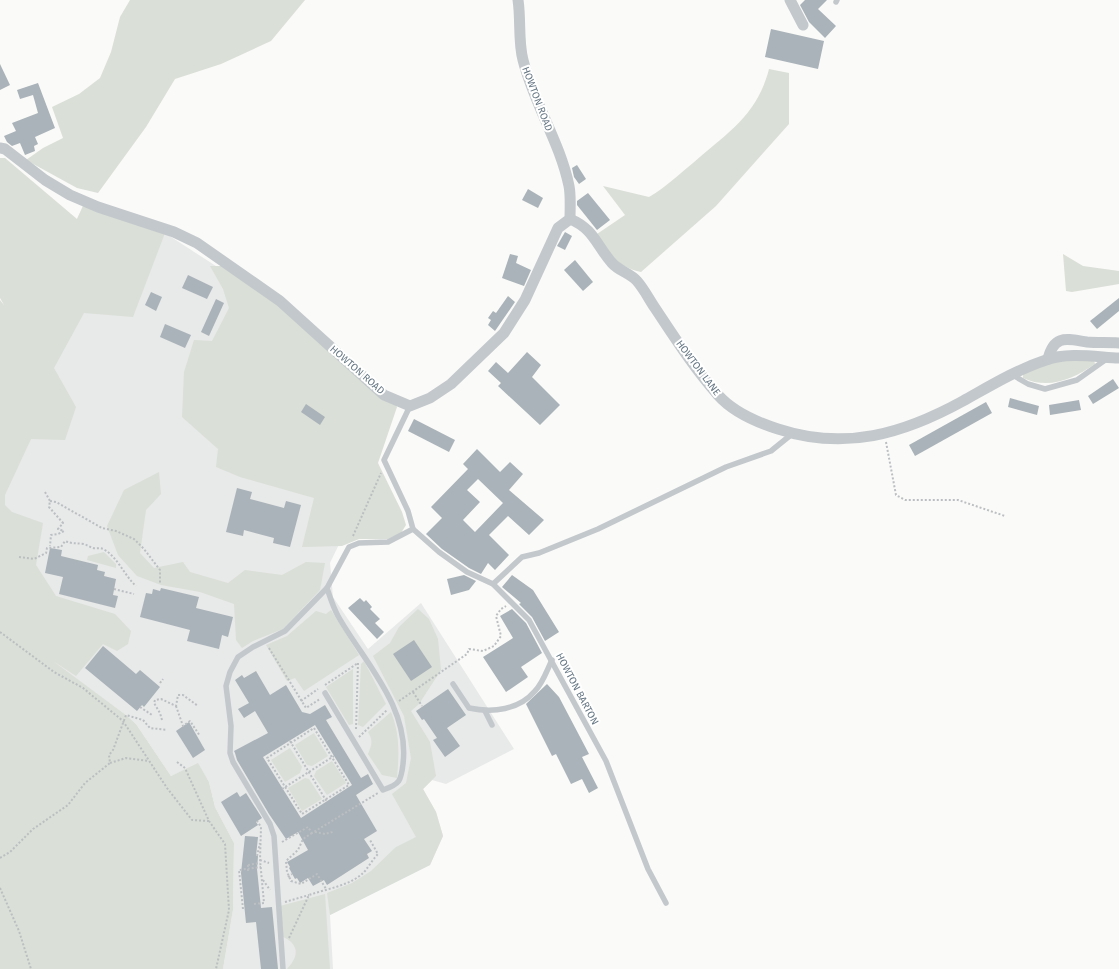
<svg xmlns="http://www.w3.org/2000/svg" width="1119" height="969" font-family="'Fira Sans',sans-serif">
<style>
.built{fill:#e8e9e9}
.green{fill:#dadfd7}
.building{fill:#aab3b9;fill-rule:evenodd}
.lines{fill:none;stroke-linecap:round;stroke-linejoin:round}
.path{stroke:#bbbfc2;stroke-width:2;stroke-dasharray:2 2;stroke-linecap:butt}
.service{stroke:#c3c8cc;stroke-width:5.5}
.minor{stroke:#c3c8cc;stroke-width:11}
.path-bridge{stroke:#bbbfc2;stroke-width:2;stroke-dasharray:2 2;stroke-linecap:butt}
.labels{text-anchor:middle;dominant-baseline:central;stroke-width:4;stroke-linejoin:round;paint-order:stroke}
.street-label{font-size:10px;fill:#657683;stroke:#fff}
</style>
<rect width="100%" height="100%" fill="#fafaf8"/>
<polygon class="built" points="83,206 165,233 276,305 370,480 330,563 333,597 368,649 421,603 514,749 446,784 432,780 423,789 436,812 443,836 430,865 330,915 333,969 223,969 233,910 234,843 215,807 209,782 198,764 171,776 136,724 126,715 34,648 0,591 0,391"/>
<g class="green">
<polygon points="130,0 305,0 271,41 221,64 175,79 146,127 98,193 77,188 26,160 43,148 63,138 52,107 79,94 100,78 111,52 120,17"/>
<path d="M769 69 789 73V124L716 206 641 272C618 267 607 253 597 234L625 215 603 186 649 197C666 187 678 175 693 163 727 133 757 116 769 69Z"/>
<polygon points="0,158 5,158 77,219 83,206 165,233 133,317 84,313 54,368 76,407 65,440 31,439 5,495 5,505 12,512 43,523 36,565 56,596 115,614 131,631 128,644 117,651 103,644 76,676 53,661 126,715 136,724 171,776 198,763 209,782 215,807 234,843 233,910 223,969 0,969 0,300 4,305 0,298"/>
<polygon points="1063,254 1083,266 1119,271 1119,284 1072,292 1066,291"/>
<polygon points="210,266 222,266 278,303 396,405 397,407 378,463 402,512 406,525 401,533 388,539 359,539 342,546 302,547 314,498 240,477 216,467 218,449 182,417 184,372 194,340 212,341 229,308 223,289"/>
<path d="M1070 360H1094L1095 364C1073 379 1049 390 1023 378V374L1046 364Z"/>
<polygon points="159,472 161,494 146,510 140,553 154,568 183,562 190,572 228,583 245,570 282,575 306,562 325,563 320,590 283,629 253,641 242,648 236,640 234,604 200,592 161,585 137,576 118,555 107,526 124,490"/>
<polygon points="104,552 116,564 116,568 87,560 88,556"/>
<polygon points="418,609 429,619 438,639 441,670 419,704 411,711 430,742 436,776 423,789 436,812 443,836 430,865 330,915 327,893 352,883 371,871 396,847 416,837 392,794 406,783 411,758 404,716 373,656 390,643 399,627"/>
<polygon points="331,610 359,655 304,691 295,678 287,681 266,645 287,636 316,611 326,614"/>
<polygon points="364,661 386,704 363,727 358,725 361,664"/>
<polygon points="353,669 353,724 349,725 326,687"/>
<path d="M391 712C400 734 399 754 397 778L382 775 368 754C372 745 373 740 368 732Z"/>
<polygon points="314,733 328,756 312,766 307,765 295,745"/>
<polygon points="290,748 302,767 300,773 285,782 271,760"/>
<polygon points="332,761 346,783 327,795 314,776 316,771"/>
<polygon points="305,778 309,779 322,799 302,811 288,788"/>
<path d="M325 894 330 969H287C289 966 292 964 293 961 300 950 293 941 283 937L280 906Z"/>
</g>
<g class="building">
<polygon points="805,0 827,0 818,9 836,26 825,38 809,22 800,5"/>
<polygon points="771,29 824,41 818,69 765,57"/>
<polygon points="0,64 10,85 0,90"/>
<polygon points="38,83 55,128 35,137 38,144 34,146 35,151 25,155 20,143 12,146 7,142 4,136 16,131 12,123 38,113 33,95 20,99 17,90"/>
<polygon points="577,165 586,179 579,184 574,177 572,168"/>
<polygon points="528,189 543,198 538,208 522,200"/>
<polygon points="588,193 610,220 597,230 577,205 577,201"/>
<polygon points="565,232 572,236 565,250 557,246"/>
<polygon points="510,254 518,256 516,263 531,270 524,286 502,278"/>
<polygon points="575,260 593,282 583,291 564,270"/>
<polygon points="188,275 213,287 207,299 182,288"/>
<polygon points="151,292 162,297 156,311 145,305"/>
<polygon points="508,296 515,302 495,331 488,325 491,320 488,318 493,311 496,313"/>
<polygon points="1119,298 1119,311 1097,329 1090,321"/>
<polygon points="216,299 224,303 209,336 201,332"/>
<polygon points="165,324 191,335 185,348 160,337"/>
<polygon points="527,352 541,365 532,377 560,405 540,425 498,386 501,383 488,371 496,362 508,373"/>
<polygon points="1113,379 1119,388 1093,404 1088,396"/>
<polygon points="1010,398 1039,406 1037,415 1008,407"/>
<polygon points="1079,400 1081,410 1050,415 1049,405"/>
<polygon points="986,402 992,413 915,456 909,445"/>
<polygon points="306,404 325,417 320,425 301,412"/>
<polygon points="414,419 455,440 449,452 408,431"/>
<path d="M477 449 500 472 510 462 523 474 509 490 544 520 529 535 508 516 489 535 509 555 495 570 488 563 481 574 469 568 442 549 426 534 442 518 431 507 468 469 463 464ZM478 479 503 503 475 532 463 520 480 502 467 490Z"/>
<polygon points="237,488 252,492 250,499 284,508 286,501 301,505 290,547 273,543 274,538 244,530 243,536 226,532"/>
<polygon points="50,548 62,550 61,556 98,565 97,570 105,572 104,576 116,579 113,595 118,596 115,608 59,594 63,577 45,573"/>
<polygon points="464,575 476,581 469,590 451,595 447,579"/>
<polygon points="512,575 533,590 559,632 545,641 532,617 519,604 521,603 502,587"/>
<polygon points="161,588 199,597 196,608 233,617 228,637 222,635 219,649 187,641 190,630 140,617 146,593 152,594 153,589 160,591"/>
<polygon points="360,598 364,602 366,600 372,607 370,609 380,619 375,623 384,632 377,639 348,608"/>
<polygon points="512,609 526,623 542,653 521,667 528,677 506,692 483,657 513,638 500,616"/>
<polygon points="414,640 432,667 411,681 393,654"/>
<polygon points="103,646 136,674 140,670 160,687 144,707 142,705 137,711 85,668"/>
<path d="M256 671 270 695 286 685 302 712 310 714 325 705 332 717 326 720 361 778 368 774 373 784 356 795 377 831 364 839 372 851 367 854 369 858 327 885 324 880 313 886 308 878 300 883 297 878 295 879 289 868 290 867 287 862 308 850 298 832 286 839 269 814 237 760 235 753 234 751 268 733 255 711 244 718 238 709 249 703 235 680 242 675 244 678ZM315 725 352 785 301 818 263 757Z"/>
<polygon points="547,684 559,697 589,754 582,757 598,788 589,793 582,779 571,784 556,754 552,756 526,704"/>
<polygon points="448,689 466,715 447,728 460,746 445,757 433,740 437,738 424,719 422,720 416,711"/>
<polygon points="189,722 205,750 193,758 176,731"/>
<polygon points="237,792 240,797 246,793 262,818 256,822 258,825 241,836 221,802"/>
<polygon points="245,836 258,837 256,856 258,856 257,869 261,908 272,907 278,969 261,969 256,922 246,923 241,873"/>
</g>
<g class="lines">
<g class="path">
<polyline points="886,442 896,495 905,500 958,500 1005,516"/>
<polyline points="45,492 50,501 49,507 63,523 58,529 64,531 58,534 51,535 50,546"/>
<polyline points="50,501 56,502 102,528 116,531 134,539 144,549 160,570 160,583"/>
<polyline points="353,536 381,473"/>
<path d="M19 557 34 559 46 553 47 548 61 547 65 541C72 544 77 543 84 544 87 545 90 547 93 548 97 549 101 547 105 550 118 558 124 575 136 586"/>
<polyline points="114,589 134,594"/>
<polyline points="0,632 54,672 83,688 123,721 167,788 192,820 209,821"/>
<polyline points="269,648 306,708 320,699"/>
<polyline points="160,683 163,679"/>
<polyline points="325,685 358,663"/>
<polyline points="413,692 422,706"/>
<polyline points="301,701 318,689"/>
<polyline points="399,701 467,654 469,649 483,651 494,646 501,636 496,616 501,609 506,606"/>
<polyline points="176,706 183,726 190,721 200,736"/>
<polyline points="140,707 152,715"/>
<polyline points="162,720 160,713 154,703 155,700 161,699 176,706 178,695 183,695 198,706"/>
<polygon points="314,728 349,785 302,814 267,758"/>
<polyline points="356,729 358,663"/>
<polyline points="359,737 387,710"/>
<polyline points="290,741 327,802"/>
<polyline points="177,762 185,768 209,821 225,844 229,910 216,969"/>
<polyline points="110,763 126,758 149,761"/>
<polyline points="282,789 334,756"/>
<polyline points="315,832 325,834 333,832"/>
<polyline points="312,833 303,839 298,850 286,861 287,872 291,881 301,884 317,874 326,889"/>
<polyline points="282,842 308,827 312,833 378,793"/>
<polyline points="257,856 260,843"/>
<polyline points="0,858 10,852 33,829 68,805 85,783 110,763 109,755 113,750 126,715 143,720 150,728 167,730"/>
<polyline points="260,860 269,863"/>
<polyline points="248,865 260,863"/>
<polyline points="288,877 292,874"/>
<polyline points="263,880 270,890"/>
<polyline points="0,888 19,931 31,969"/>
<polyline points="285,902 309,895"/>
<polyline points="254,904 264,903 260,860 261,827 257,821"/>
<polyline points="243,909 239,870 261,867"/>
<path d="M289 938 309 895C326 889 348 886 362 874 367 870 372 860 378 854L370 840"/>
</g>
<g class="service">
<polyline points="836,2 837,0"/>
<polyline points="1011,374 1028,384 1045,389 1077,380 1108,358"/>
<polyline points="413,529 439,552 467,572 493,584 529,620 606,761 648,869 666,903"/>
<polyline points="493,584 522,557 539,553 598,529 726,467 771,451 792,434"/>
<path d="M453 684 469 708C493 713 519 710 535 691 543 683 547 670 552 660"/>
<path d="M325 693 383 790C400 784 401 781 403 764 410 707 364 662 338 616 333 607 330 597 327 588"/>
<polyline points="485,711 492,725"/>
<polyline points="283,969 274,836 270,824 233,762 230,753 231,726 226,686 230,672 238,657 253,647 285,631 327,588 349,547 359,543 388,542 413,529 408,511 384,460 410,406"/>
</g>
<g class="minor">
<polyline points="790,0 803,25"/>
<path d="M0 148 5 149 45 180 70 195 98 207 174 232 197 243 280 301 384 395 410 406 430 398 451 384 504 333 525 300 558 228 570 219C570 208 571 196 569 186 560 142 534 104 523 60 518 42 521 19 518 0"/>
<path d="M570 219C594 229 596 245 612 263 619 271 630 273 637 281 644 289 649 299 655 308 675 338 694 368 718 395 733 412 756 422 778 429 845 451 903 434 963 401 990 386 1016 370 1046 360 1068 352 1096 357 1119 358"/>
<path d="M1048 359C1054 334 1067 339 1087 342 1098 343 1108 342 1119 343"/>
</g>
<polyline class="path-bridge" points="248,865 248,871"/>
</g>
<g class="labels">
<g class="street-label">
<text transform="translate(537 99) rotate(69)">HOWTON ROAD</text>
<text transform="translate(698 368) rotate(53)">HOWTON LANE</text>
<text transform="translate(357 370) rotate(41)">HOWTON ROAD</text>
<text transform="translate(577 689) rotate(62)">HOWTON BARTON</text>
</g>
</g>
</svg>
